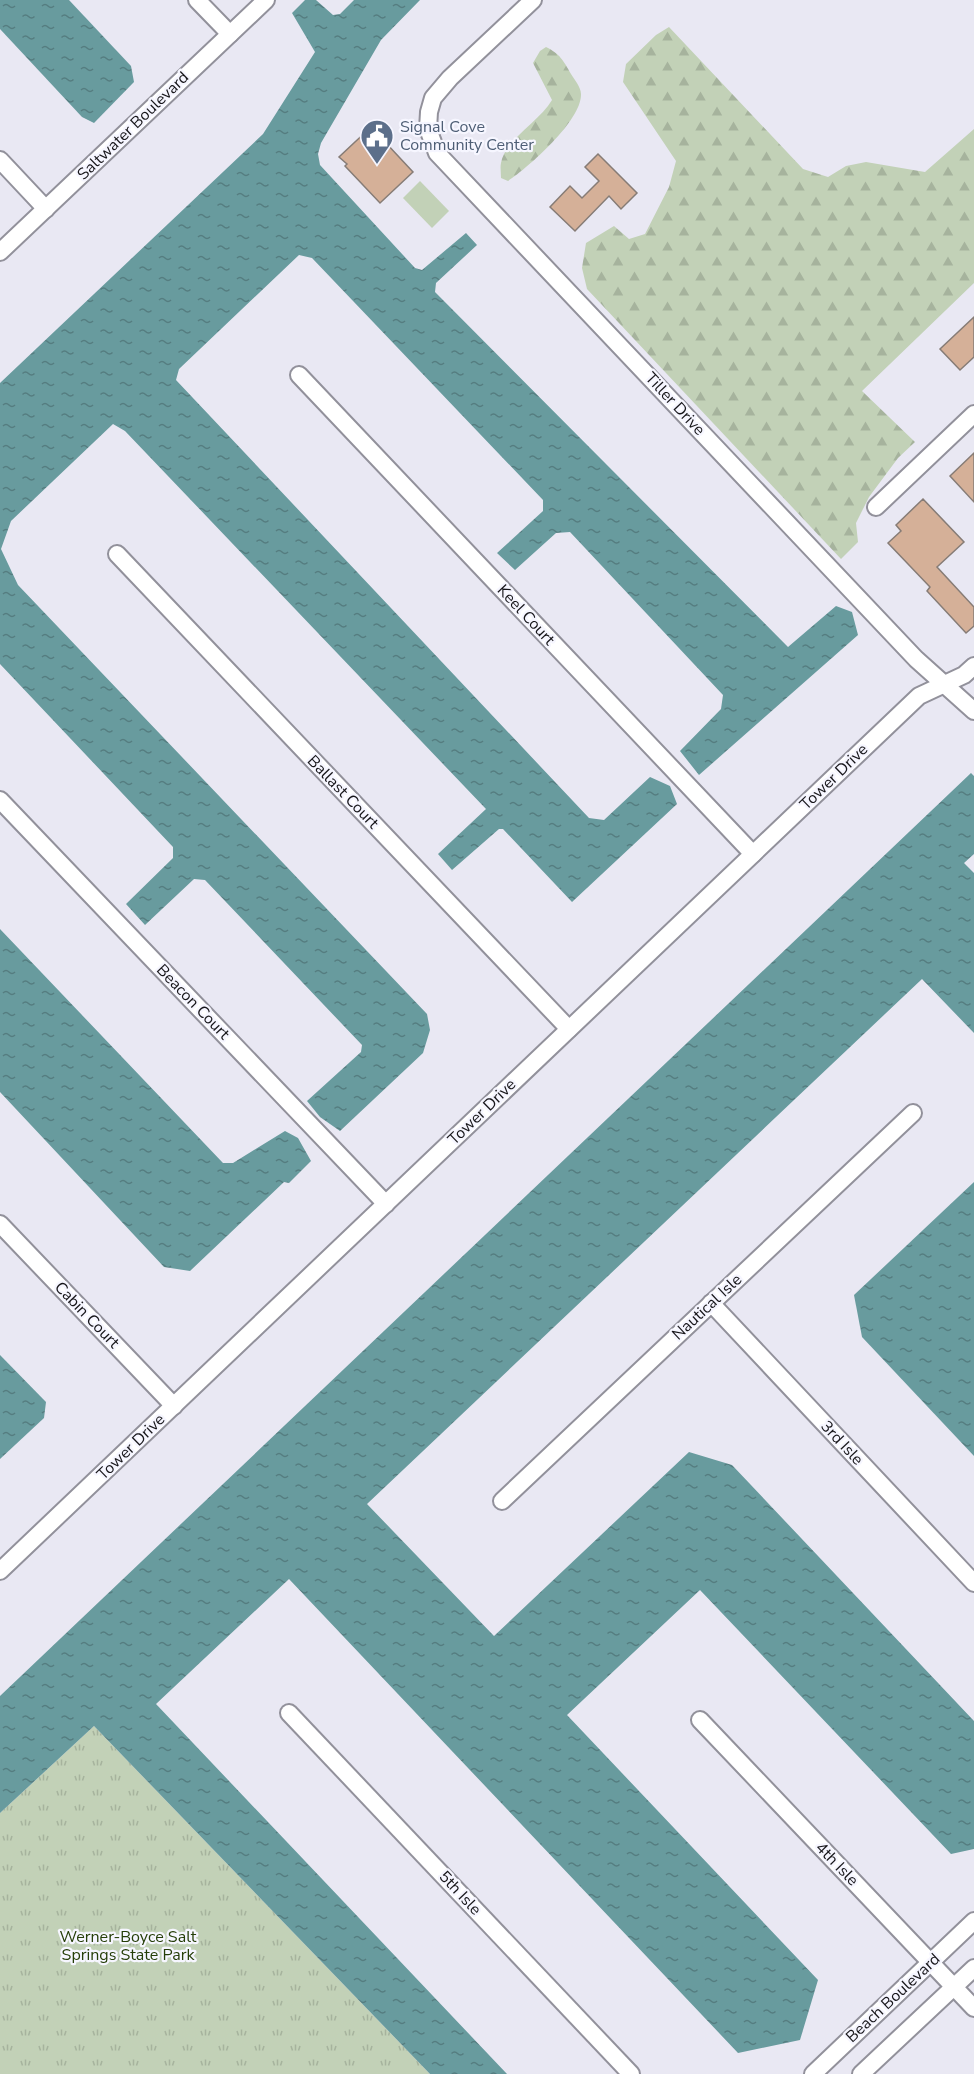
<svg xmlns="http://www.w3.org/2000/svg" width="974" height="2074" font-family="'Nunito Sans',sans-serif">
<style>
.grass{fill:#c2d1b7}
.forest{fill:url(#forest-firs)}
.park{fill:url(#park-tufts)}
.water{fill:url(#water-ripples)}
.building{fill:#d5b098;stroke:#867c76;stroke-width:1.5}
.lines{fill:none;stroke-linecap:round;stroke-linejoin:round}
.minor-casing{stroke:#92919b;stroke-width:20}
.minor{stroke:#fff;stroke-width:16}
.labels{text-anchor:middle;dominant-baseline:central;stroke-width:4.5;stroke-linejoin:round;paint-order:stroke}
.street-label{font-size:16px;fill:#161519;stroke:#f6f6ff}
.service-label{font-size:16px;fill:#4e5e75;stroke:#f6f6ff;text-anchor:start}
.park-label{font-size:16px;fill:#253e08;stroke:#f6f6ff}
</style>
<defs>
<pattern id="forest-firs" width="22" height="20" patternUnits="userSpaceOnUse" patternTransform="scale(1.5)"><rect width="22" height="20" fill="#c2d1b7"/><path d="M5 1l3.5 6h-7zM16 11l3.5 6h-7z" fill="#a6b39d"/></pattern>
<pattern id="park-tufts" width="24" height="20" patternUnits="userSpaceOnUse" patternTransform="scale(1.5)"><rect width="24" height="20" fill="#c2d1b7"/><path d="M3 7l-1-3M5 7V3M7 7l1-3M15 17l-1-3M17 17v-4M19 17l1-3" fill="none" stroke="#a6b39d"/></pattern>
<pattern id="water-ripples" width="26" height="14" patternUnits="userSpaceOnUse" patternTransform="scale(1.5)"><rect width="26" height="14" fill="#689b9e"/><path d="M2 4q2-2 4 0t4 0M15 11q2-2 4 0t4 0" fill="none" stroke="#557d80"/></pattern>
</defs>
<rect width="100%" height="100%" fill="#e9e8f3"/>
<polygon class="grass" points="420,181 449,211 432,228 403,198"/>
<g class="forest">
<polygon points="669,27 803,169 828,177 846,166 866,162 925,172 974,129 974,283 862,391 915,442 898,458 869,497 856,523 858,542 841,559 587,289 582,268 586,243 614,226 629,239 645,234 669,187 676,161 623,82 626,64 656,35"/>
<path d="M546 47C560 54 563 60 571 74 574 79 581 87 581 94 582 120 529 167 508 181L501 178C501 173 500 167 501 163 505 140 540 121 552 100L533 63 540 51Z"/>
</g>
<polygon class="park" points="94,1726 430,2074 0,2074 0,1813"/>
<g class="water">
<polygon points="0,0 69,0 131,66 134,82 94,123 82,117 0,29"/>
<polygon points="305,0 316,0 333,15 340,14 354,0 420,0 381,40 321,143 318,154 320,165 415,268 422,270 466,233 477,245 436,283 435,292 788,647 836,606 852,612 858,635 699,775 680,751 721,709 723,695 570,532 556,533 515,570 497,553 543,511 543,500 312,258 299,255 179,369 176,380 589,818 604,820 650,777 670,786 677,804 572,902 503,829 499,829 452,870 438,854 486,809 125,431 113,424 11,521 1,549 18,585 427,1014 430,1030 423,1053 340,1131 320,1117 307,1101 361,1052 362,1045 205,880 194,879 145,925 126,904 173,858 173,847 0,664 0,383 263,134 315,52 292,13"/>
<polygon points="971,773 974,776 974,854 964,863 974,873 974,1033 922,979 367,1504 494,1636 689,1452 732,1465 974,1721 974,1849 951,1854 700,1590 567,1715 818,1980 800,2040 738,2053 289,1579 156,1704 507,2074 430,2074 94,1726 0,1813 0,1696"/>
<polygon points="0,929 223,1163 233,1163 285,1131 298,1138 311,1161 289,1183 284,1182 190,1271 164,1267 0,1092"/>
<polygon points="974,1182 974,1456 862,1337 854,1295"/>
<polygon points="0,1355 46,1402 44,1418 0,1459"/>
</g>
<g class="building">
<polygon points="371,127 413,172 380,203 345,166 347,164 339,157"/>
<polygon points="598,154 637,193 621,209 609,196 575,231 550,207 570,186 582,198 599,181 585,167"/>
<polygon points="974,317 974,357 960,370 940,349"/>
<polygon points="974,453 974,502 950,476"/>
<polygon points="923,499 964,542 937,567 974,607 974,626 966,633 927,591 930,587 888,543 901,531 896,525"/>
</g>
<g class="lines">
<defs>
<g id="minor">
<polyline points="197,0 230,34"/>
<polyline points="533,0 450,78 433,98 429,112 428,129 437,153 916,659 974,711"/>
<polyline points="0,160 46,209"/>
<polyline points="0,252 266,0"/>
<polyline points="299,375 753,854"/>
<polyline points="876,507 974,414"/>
<polyline points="117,554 569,1029"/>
<polyline points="0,800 386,1204"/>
<polyline points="0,1224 174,1406"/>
<polyline points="711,1303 974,1583"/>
<polyline points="502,1501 913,1113"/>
<polyline points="0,1571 919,696 964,675 974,666"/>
<polyline points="289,1713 631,2074"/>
<polyline points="700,1720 974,2008"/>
<polyline points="813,2074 974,1921"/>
<polyline points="861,2074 974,1968"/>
</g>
</defs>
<use href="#minor" class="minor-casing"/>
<use href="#minor" class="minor"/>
</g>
<defs>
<symbol id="civic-pin" viewBox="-11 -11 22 30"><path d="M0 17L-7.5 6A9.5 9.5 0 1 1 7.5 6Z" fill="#5c6f8a" stroke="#f6f6ff"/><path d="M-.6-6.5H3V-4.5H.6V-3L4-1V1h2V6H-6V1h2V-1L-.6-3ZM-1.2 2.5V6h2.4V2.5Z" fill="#fff"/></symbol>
</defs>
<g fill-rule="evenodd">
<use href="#civic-pin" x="358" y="117" width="38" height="52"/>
</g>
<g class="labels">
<g class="street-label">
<text transform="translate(133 126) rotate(-44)">Saltwater Boulevard</text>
<text transform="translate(675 404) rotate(47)">Tiller Drive</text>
<text transform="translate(526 615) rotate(47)">Keel Court</text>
<text transform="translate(834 777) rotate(-44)">Tower Drive</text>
<text transform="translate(343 792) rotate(46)">Ballast Court</text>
<text transform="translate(193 1002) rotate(46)">Beacon Court</text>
<text transform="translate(482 1112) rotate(-44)">Tower Drive</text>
<text transform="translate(707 1307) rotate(-43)">Nautical Isle</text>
<text transform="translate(87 1315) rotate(46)">Cabin Court</text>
<text transform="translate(842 1443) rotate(47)">3rd Isle</text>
<text transform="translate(131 1447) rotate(-44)">Tower Drive</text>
<text transform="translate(837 1864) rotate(46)">4th Isle</text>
<text transform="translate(460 1893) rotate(47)">5th Isle</text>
<text transform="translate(893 1998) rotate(-43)">Beach Boulevard</text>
</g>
<g class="service-label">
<text x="400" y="127">Signal Cove<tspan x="400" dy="18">Community Center</tspan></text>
</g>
<g class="park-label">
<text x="128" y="1937">Werner-Boyce Salt<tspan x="128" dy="18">Springs State Park</tspan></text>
</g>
</g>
</svg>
